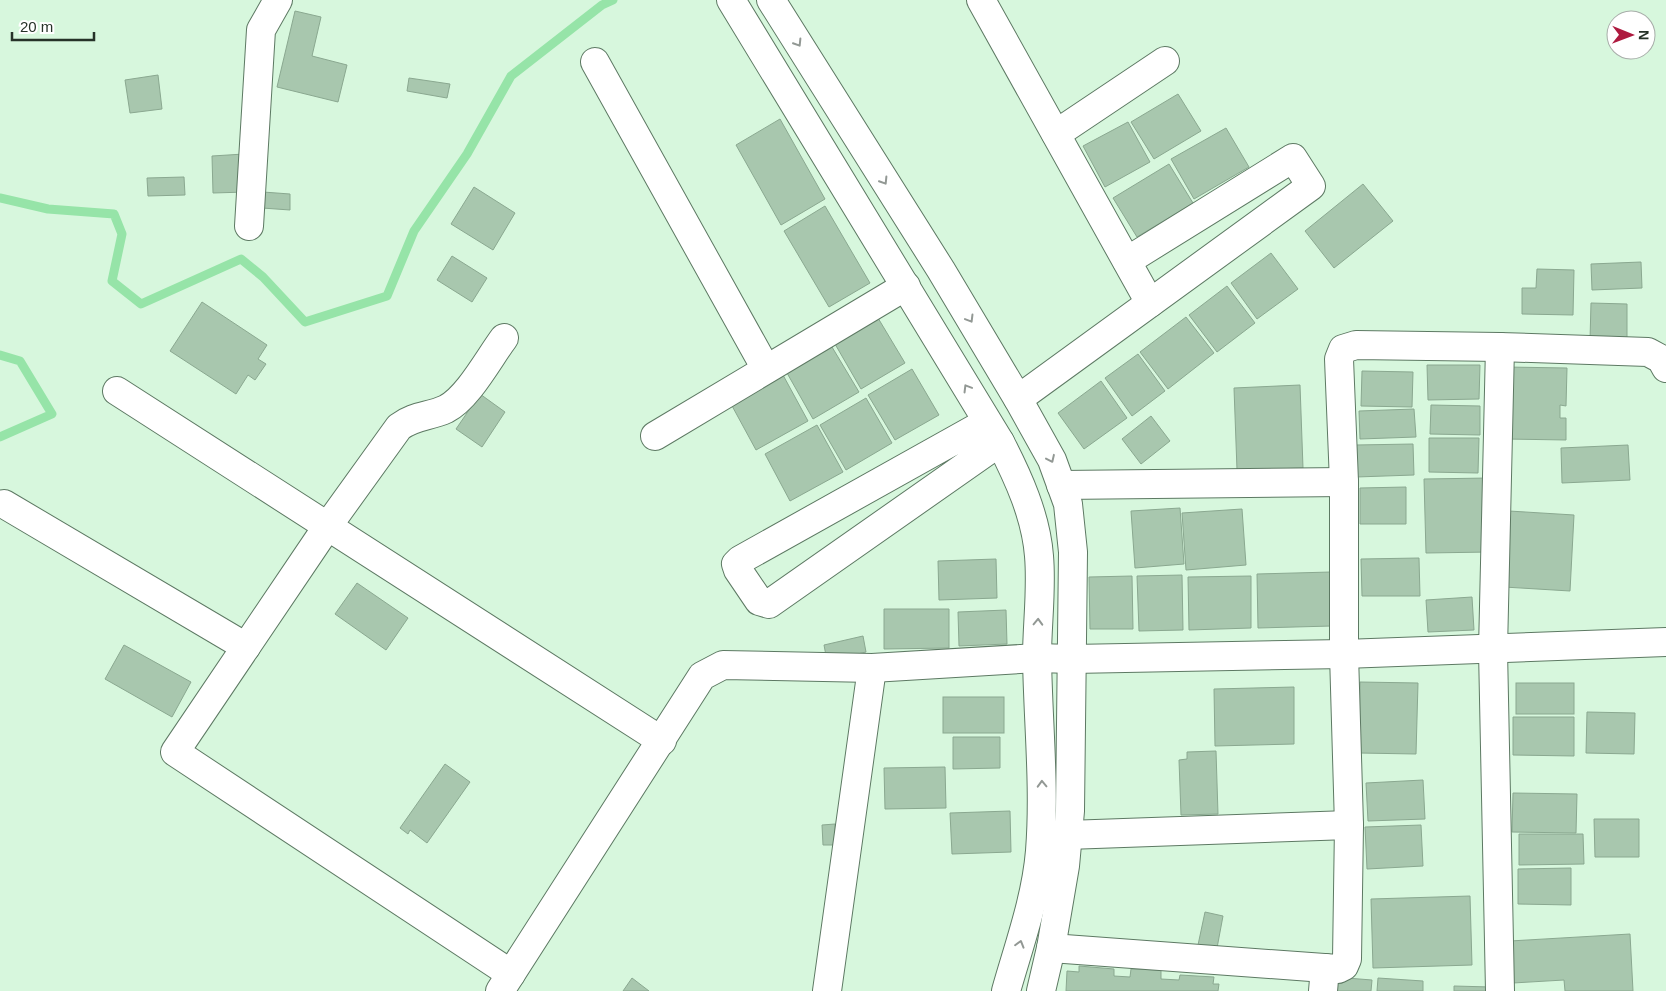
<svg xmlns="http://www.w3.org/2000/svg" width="1666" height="991" font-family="Arial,sans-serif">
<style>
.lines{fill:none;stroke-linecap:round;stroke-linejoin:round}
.stream{stroke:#96e4a8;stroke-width:9}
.building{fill:#a8c7ae;stroke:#8aa890}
.minor-casing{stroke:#5d7963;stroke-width:30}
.secondary-casing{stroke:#5d7963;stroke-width:30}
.minor{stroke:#fff;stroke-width:28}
.secondary{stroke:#fff;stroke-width:28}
.oneway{stroke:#929894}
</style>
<rect width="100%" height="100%" fill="#d7f7dd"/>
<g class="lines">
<g class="stream">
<polyline points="0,198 48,209 114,214 122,234 112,281 141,304 241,259 263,277 305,322 387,296 414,231 467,154 511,76 602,5 613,0"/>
<polyline points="0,355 20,361 52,414 0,437"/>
</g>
</g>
<g class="building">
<polygon points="295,11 321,17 312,56 347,65 338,102 277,87"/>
<polygon points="158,75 162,109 130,113 125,80"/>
<polygon points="409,78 450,84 447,98 407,91"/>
<polygon points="1178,94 1201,131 1154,159 1131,122"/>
<polygon points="780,119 825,199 781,225 736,145"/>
<polygon points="1128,122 1150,162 1105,187 1083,146"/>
<polygon points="1226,128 1249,167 1194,199 1171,159"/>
<polygon points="244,154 246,192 213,193 212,156"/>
<polygon points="1169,164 1193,203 1137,237 1113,198"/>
<polygon points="184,177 185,195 148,196 147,178"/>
<polygon points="1363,184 1393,221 1334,268 1305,231"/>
<polygon points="474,187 515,213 493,250 451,224"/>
<polygon points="263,192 290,194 290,210 262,208"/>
<polygon points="825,206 870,283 829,307 784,231"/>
<polygon points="1271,253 1298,289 1257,319 1231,283"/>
<polygon points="452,256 487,278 472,302 437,280"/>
<polygon points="1641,262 1642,288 1592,290 1591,264"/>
<polygon points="1537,269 1574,270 1573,315 1522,314 1522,288 1536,288"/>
<polygon points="1227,286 1255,323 1217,352 1189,315"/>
<polygon points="202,302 267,345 258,359 266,364 255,380 248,375 236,394 170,351"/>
<polygon points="1591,303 1627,304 1627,340 1590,340"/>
<polygon points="1186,317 1214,353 1168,389 1140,352"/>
<polygon points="878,318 905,363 861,389 835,344"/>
<polygon points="832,347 859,392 813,419 787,373"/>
<polygon points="1138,354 1165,391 1132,416 1105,378"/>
<polygon points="1427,365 1480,365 1479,399 1428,400"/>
<polygon points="1506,367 1567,368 1566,406 1560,405 1560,418 1566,418 1566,440 1505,439"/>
<polygon points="912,369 939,415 895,440 868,395"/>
<polygon points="1362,371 1413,372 1412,407 1361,406"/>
<polygon points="783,375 808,421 756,450 731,404"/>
<polygon points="1101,381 1127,418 1084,449 1058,413"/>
<polygon points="1300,385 1303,468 1237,470 1234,388"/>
<polygon points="480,394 505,412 482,447 456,429"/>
<polygon points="866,398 892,443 846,470 820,425"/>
<polygon points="1431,405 1480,406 1480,435 1430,434"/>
<polygon points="1414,409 1416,437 1360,439 1359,411"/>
<polygon points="1151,416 1170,441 1141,464 1122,439"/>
<polygon points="817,425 843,472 790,501 765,454"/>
<polygon points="1429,438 1479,438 1478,473 1429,472"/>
<polygon points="1413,444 1414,475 1356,477 1356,445"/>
<polygon points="1628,445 1630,480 1562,483 1561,448"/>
<polygon points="1489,478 1490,552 1426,553 1424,479"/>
<polygon points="1406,487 1406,524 1360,524 1360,488"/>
<polygon points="1180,508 1184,564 1135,568 1131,511"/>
<polygon points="1242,509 1246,565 1186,570 1182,513"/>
<polygon points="1509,511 1574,515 1570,591 1504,587"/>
<polygon points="1419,558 1420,596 1362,596 1361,559"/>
<polygon points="996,559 997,598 939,600 938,561"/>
<polygon points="1331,572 1332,626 1258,628 1257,574"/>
<polygon points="1182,575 1183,630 1139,631 1137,576"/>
<polygon points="1132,576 1133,629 1090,629 1089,577"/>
<polygon points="1251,576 1251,628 1189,630 1188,577"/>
<polygon points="357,583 408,618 386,650 335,614"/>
<polygon points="1472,597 1474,630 1428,632 1426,600"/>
<polygon points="884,609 949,609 949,648 884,649"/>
<polygon points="1006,610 1007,644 959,646 958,612"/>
<polygon points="863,636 866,652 827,661 824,645"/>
<polygon points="124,645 191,682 172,717 105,679"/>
<polygon points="1360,682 1418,683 1416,754 1359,753"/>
<rect x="1516" y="683" width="58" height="31"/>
<polygon points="1294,687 1294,744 1215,746 1214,689"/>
<rect x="943" y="697" width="61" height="36"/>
<polygon points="1587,712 1635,713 1634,754 1586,753"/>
<polygon points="1513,717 1574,717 1574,756 1513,755"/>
<polygon points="953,737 1000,737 1000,768 953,769"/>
<polygon points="1216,751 1218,814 1181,815 1179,760 1187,759 1187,752"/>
<polygon points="445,764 470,782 427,843 410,830 408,834 400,828"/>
<polygon points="945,767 946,808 885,809 884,768"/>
<polygon points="1423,780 1425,819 1368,821 1366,783"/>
<polygon points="1513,793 1577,794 1576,833 1512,832"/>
<polygon points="1010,811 1011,852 952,854 950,813"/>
<polygon points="1594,819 1639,819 1639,857 1595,857"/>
<polygon points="835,824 835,845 823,845 822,825"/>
<polygon points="1421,825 1423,866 1367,869 1365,827"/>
<polygon points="1519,834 1583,834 1584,864 1519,865"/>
<polygon points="1571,868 1571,905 1518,904 1518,869"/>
<polygon points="1470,896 1472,965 1373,968 1371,899"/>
<polygon points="1205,912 1223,916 1217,948 1198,945"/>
<polygon points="1630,934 1633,991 1565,991 1564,980 1513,983 1510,941"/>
<polygon points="1079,966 1114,969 1114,976 1130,977 1131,969 1161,970 1161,979 1179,980 1180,975 1214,977 1213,984 1219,984 1218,991 1066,991 1067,971 1079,972"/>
<polygon points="1334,977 1372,980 1371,991 1333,991"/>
<polygon points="632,978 649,991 623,991"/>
<polygon points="1378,978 1423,981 1423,991 1377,991"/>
<polygon points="1454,986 1491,987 1490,991 1454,991"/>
</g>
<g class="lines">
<defs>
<g id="minor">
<polyline points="981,0 1150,303"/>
<polyline points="595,62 766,369"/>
<polyline points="1056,134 1165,61"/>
<polyline points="249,226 261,30 278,0"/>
<path d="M504 338C489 358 468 398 446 409 429 417 415 415 399 427L327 527 175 752 511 974"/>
<polyline points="117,391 662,741"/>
<polyline points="1018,399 1311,186 1293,158 1127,261"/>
<polyline points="987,422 740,560 736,564 738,570 759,601 769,604 1000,442"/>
<polyline points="655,436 906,286"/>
<polyline points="1061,485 1344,482"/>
<polyline points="4,504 246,647"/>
<polyline points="1067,835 1349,825"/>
<polyline points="1051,948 1338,969 1344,966 1347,959 1349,825 1344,654 1344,482 1339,359 1343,349 1356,345 1500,347 1648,352 1661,359 1666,368"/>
<polyline points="500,991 702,676 723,665 872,668 1037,658 1072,659 1344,654 1666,642"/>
<polyline points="827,991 872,668"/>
<polyline points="1323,991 1325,968"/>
<polyline points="1500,991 1493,650 1500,347"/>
</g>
<g id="secondary">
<path d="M731 0 1000 442C1018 477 1036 516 1039 556 1042 590 1037 624 1037 658 1038 722 1045 787 1040 851 1036 899 1019 945 1006 991"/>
<polyline points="771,0 941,270 1018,399 1052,460 1068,504 1073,552 1070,811 1065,866 1051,948 1041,991"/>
</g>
</defs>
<use href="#minor" class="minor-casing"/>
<use href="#secondary" class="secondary-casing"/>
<use href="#minor" class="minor"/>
<use href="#secondary" class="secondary"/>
</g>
<defs><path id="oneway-chevron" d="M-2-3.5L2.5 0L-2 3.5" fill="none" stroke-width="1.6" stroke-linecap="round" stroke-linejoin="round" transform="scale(1.25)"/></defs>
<g class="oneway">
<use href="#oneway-chevron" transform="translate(798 43) rotate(58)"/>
<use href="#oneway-chevron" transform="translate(884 181) rotate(58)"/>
<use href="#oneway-chevron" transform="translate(970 319) rotate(59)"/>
<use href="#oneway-chevron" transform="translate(967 388) rotate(-121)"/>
<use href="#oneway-chevron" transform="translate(1051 459) rotate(65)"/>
<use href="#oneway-chevron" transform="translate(1038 622) rotate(-88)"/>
<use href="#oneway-chevron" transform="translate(1042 784) rotate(-92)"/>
<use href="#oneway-chevron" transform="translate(1020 944) rotate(-74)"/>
</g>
<g transform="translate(1631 35) rotate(91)"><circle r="24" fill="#ffffff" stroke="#a8ada9"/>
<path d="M0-4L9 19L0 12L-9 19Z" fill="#ae1a3f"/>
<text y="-8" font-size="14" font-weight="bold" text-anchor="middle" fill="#263228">N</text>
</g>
<path d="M12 32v8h82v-8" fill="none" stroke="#263228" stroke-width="2.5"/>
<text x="20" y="32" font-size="15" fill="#263228" stroke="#ffffff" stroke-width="4" paint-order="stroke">20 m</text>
</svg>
